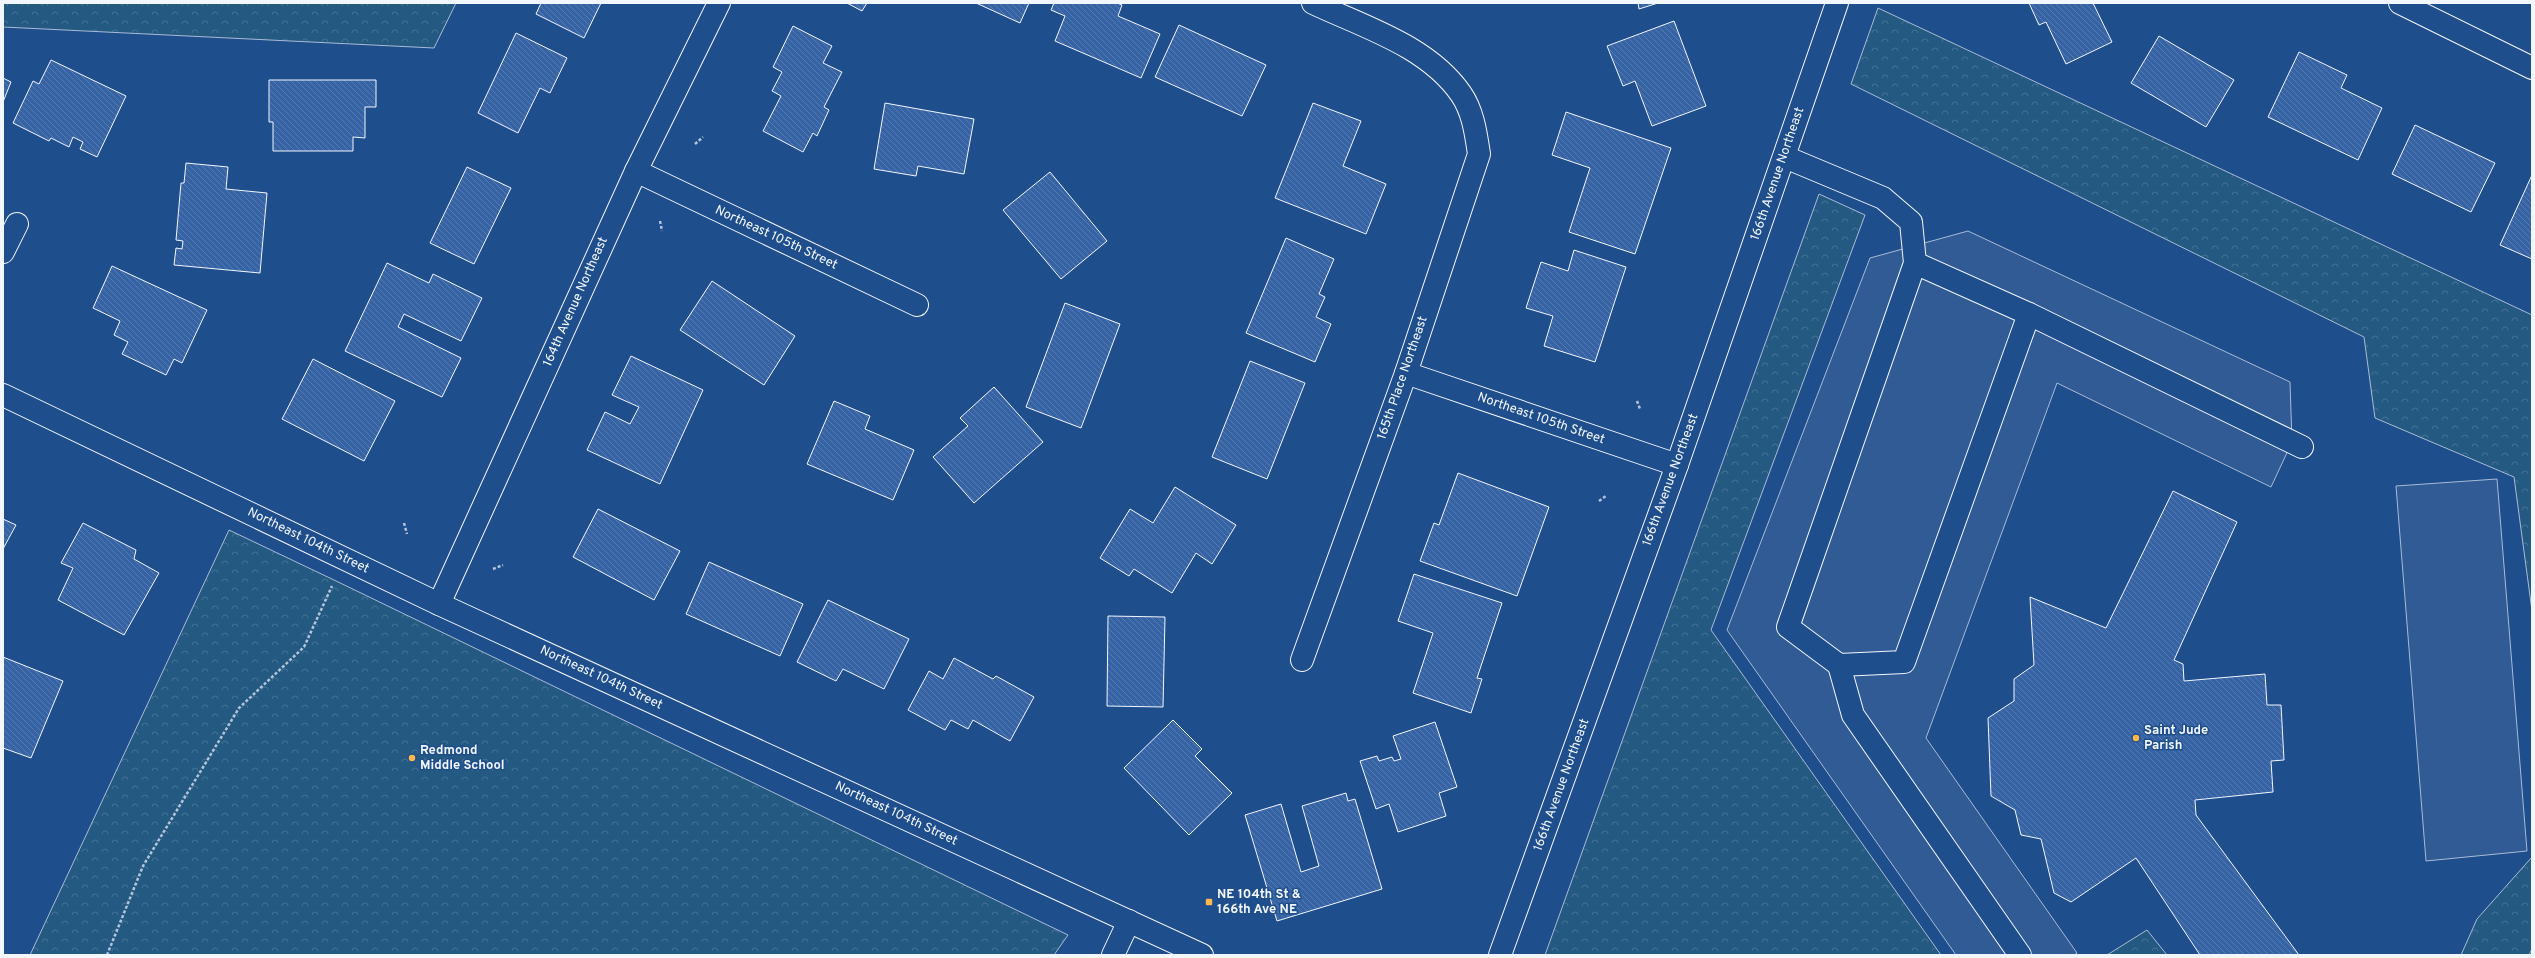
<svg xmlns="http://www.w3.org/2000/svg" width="2535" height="958" font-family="Overpass,sans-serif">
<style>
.forest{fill:url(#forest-crowns);stroke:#a8bbd7}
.parking{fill:#305b95;stroke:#a8bbd7}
.building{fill:url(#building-back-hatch);stroke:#f2f6ff}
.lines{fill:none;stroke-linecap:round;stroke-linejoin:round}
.minor-casing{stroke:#f2f6ff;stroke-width:24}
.path{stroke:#b3c4dc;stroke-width:2.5;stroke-dasharray:3 2;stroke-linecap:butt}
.minor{stroke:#1f4e8c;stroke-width:22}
.poi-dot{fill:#ffb74d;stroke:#1f4e8c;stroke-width:1.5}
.labels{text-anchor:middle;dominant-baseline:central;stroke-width:3;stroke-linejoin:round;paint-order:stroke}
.street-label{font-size:13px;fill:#f2f6ff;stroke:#1f4e8c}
.poi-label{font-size:13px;font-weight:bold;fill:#f2f6ff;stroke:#1f4e8c;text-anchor:start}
</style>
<defs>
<pattern id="forest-crowns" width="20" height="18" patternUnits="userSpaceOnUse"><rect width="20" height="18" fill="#245a82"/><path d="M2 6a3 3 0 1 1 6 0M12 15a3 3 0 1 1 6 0" fill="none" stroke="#447295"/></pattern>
<pattern id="building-back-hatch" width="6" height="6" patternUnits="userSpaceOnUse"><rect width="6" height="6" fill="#3563a3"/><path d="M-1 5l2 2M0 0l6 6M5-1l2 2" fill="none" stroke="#537ab1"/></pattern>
</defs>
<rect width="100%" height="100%" fill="#1f4e8c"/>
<g class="forest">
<polygon points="3,3 456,3 434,48 3,27"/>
<polygon points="1878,8 2532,315 2532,611 2514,477 2375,418 2364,337 1851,84"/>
<polygon points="1819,194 1865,215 1711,630 1941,955 1545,955"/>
<polygon points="229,530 334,580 1068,935 1054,955 30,955"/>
<polygon points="2532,857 2532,949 2529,955 2461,955 2477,919"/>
<polygon points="2147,930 2167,955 2107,955"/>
</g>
<g class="parking">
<polygon points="1968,231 2290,382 2292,442 2271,487 2057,383 1926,738 2077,953 2074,955 1956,955 1727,630 1870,258"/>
<polygon points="2497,479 2527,851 2426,861 2396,486"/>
</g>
<g class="building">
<polygon points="541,3 601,3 584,38 536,14"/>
<polygon points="847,3 867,3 862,11"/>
<polygon points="976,3 1029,3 1020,23"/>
<polygon points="1054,3 1117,3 1122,5 1118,16 1160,34 1141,78 1055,41 1065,16 1051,10"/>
<polygon points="1638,3 1658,3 1639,9"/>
<polygon points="2029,3 2093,3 2112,42 2066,64 2046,22 2039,25"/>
<polygon points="1674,21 1706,106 1652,126 1635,81 1623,86 1607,46"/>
<polygon points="1179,25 1266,65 1242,116 1155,77"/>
<polygon points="793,26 832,46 823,63 842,72 824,107 829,110 817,136 813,133 803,152 763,131 781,96 772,91 782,72 773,67"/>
<polygon points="516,33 567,58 550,93 540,88 518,133 478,113"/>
<polygon points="2159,36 2234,80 2206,127 2131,83"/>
<polygon points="2299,52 2347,75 2341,88 2382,108 2358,160 2268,117"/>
<polygon points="51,60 126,96 97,157 80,149 83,142 73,137 69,147 51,138 49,141 13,123 33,81 39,84"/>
<polygon points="3,78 11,82 3,102"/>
<polygon points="269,80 376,80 376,107 365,107 365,138 353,137 353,151 273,151 273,122 269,122"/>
<polygon points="885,103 974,119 964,174 918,166 916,176 874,169"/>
<polygon points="1313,103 1361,121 1343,166 1386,184 1366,234 1275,198"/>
<polygon points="1566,112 1671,148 1635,254 1569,232 1590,168 1552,155"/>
<polygon points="2415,125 2495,163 2471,212 2392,174"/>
<polygon points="186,163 228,167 226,189 267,193 260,273 174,265 176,248 182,249 183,241 176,240 181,183 184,183"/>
<polygon points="467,167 511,188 474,264 430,243"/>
<polygon points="1050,172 1107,241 1061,279 1003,210"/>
<polygon points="2532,175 2532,259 2500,245"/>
<polygon points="1286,238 1334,259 1319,294 1325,297 1316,317 1331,324 1315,362 1246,333"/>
<polygon points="1574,250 1626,267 1595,362 1544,346 1553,316 1526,308 1541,262 1568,271"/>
<polygon points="387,263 429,283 433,274 482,298 461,341 404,314 398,327 461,358 442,397 345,351"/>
<polygon points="112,266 207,310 182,363 174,359 166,375 122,354 128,342 114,335 120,321 93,308"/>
<polygon points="712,281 795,336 764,385 680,330"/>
<polygon points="1065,303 1120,324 1081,428 1026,407"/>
<polygon points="631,356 703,390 660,484 587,450 605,412 630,424 639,407 612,395"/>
<polygon points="313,359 395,401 364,461 282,419"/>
<polygon points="1250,361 1305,383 1267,479 1212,457"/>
<polygon points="994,387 1043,442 974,503 933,457 968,426 960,418"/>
<polygon points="834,401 870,416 865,429 914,450 893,500 807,464"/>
<polygon points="1458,473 1549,507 1517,596 1420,561 1434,523 1439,525"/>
<polygon points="1175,487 1236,525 1212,564 1196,553 1172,593 1134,569 1129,576 1100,558 1130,509 1153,523"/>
<polygon points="2173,491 2237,522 2174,660 2183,664 2184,681 2265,674 2267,705 2281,705 2284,760 2271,761 2273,792 2195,800 2196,815 2299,955 2200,955 2136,858 2071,902 2054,893 2041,839 2021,835 2015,810 1991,796 1988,718 2014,701 2014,679 2034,665 2030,597 2106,628"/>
<polygon points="598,509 680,551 654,600 573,557"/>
<polygon points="3,519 16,525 3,549"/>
<polygon points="83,523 136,550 134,559 159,573 124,635 58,600 73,568 61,563"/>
<polygon points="709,562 803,604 780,656 686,614"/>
<polygon points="1414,574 1502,603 1477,678 1482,679 1471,713 1413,693 1433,633 1398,621"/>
<polygon points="828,600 909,639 884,689 843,669 836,681 797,662"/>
<polygon points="1108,616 1165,617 1163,707 1107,706"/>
<polygon points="3,657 63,681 31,758 3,748"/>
<polygon points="954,658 993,679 996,676 1034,697 1010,741 973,720 968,729 951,720 945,730 908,710 929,671 943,679"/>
<polygon points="1173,720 1202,749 1195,756 1232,793 1189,835 1124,768"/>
<polygon points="1435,722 1457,787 1439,793 1446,816 1398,832 1389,804 1376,809 1360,761 1377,756 1379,761 1392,757 1394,761 1401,759 1393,736"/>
<polygon points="1346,793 1348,801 1355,799 1382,889 1277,921 1245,815 1281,804 1301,872 1319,866 1302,806"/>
</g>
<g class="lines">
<defs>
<g id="minor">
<polyline points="2400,3 2532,68"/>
<polyline points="1785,157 1883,198 1911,222 1915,263 1788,627 1839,665 1904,662 2029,314 1915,263"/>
<polyline points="636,171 917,305"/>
<polyline points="3,252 17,224"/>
<polyline points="2029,314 2302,447"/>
<polyline points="1406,373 1677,465"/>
<polyline points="3,395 439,604 1202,955"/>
<polyline points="439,604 636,171 719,3"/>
<path d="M1302 660 1406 373 1479 154C1476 134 1473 111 1461 94 1428 46 1364 27 1313 3"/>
<polyline points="1839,665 1853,715 2020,955"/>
<polyline points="1113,955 1129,921"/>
<polyline points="1500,955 1677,465 1837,3"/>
</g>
</defs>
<use href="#minor" class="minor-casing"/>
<g class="path">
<polyline points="695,144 703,137"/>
<polyline points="660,221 662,231"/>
<polyline points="1637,401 1640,409"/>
<polyline points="1599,501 1606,496"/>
<polyline points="404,523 407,534"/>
<polyline points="493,569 503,565"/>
<polyline points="107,955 143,866 239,708 304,647 332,586"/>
</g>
<use href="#minor" class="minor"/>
</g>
<g class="poi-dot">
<circle cx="2136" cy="738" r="4"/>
<circle cx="412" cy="758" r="4"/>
<rect x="1205" y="898" width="8" height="8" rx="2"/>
</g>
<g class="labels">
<g class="street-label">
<text transform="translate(1778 174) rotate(-71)">166th Avenue Northeast</text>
<text transform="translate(776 238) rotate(25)">Northeast 105th Street</text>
<text transform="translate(576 302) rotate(-66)">164th Avenue Northeast</text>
<text transform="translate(1403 378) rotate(-71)">165th Place Northeast</text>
<text transform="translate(1541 419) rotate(19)">Northeast 105th Street</text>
<text transform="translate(1671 480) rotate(-70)">166th Avenue Northeast</text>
<text transform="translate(308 541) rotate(26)">Northeast 104th Street</text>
<text transform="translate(601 678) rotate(25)">Northeast 104th Street</text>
<text transform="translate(1562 785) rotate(-70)">166th Avenue Northeast</text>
<text transform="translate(896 814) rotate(25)">Northeast 104th Street</text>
</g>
<g class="poi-label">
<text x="2144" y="731">Saint Jude<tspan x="2144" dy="15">Parish</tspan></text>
<text x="420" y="751">Redmond<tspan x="420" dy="15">Middle School</tspan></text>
<text x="1217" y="895">NE 104th St &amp;<tspan x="1217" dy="15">166th Ave NE</tspan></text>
</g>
</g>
<rect width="2535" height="958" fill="none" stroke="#f2f6ff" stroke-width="8"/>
</svg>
